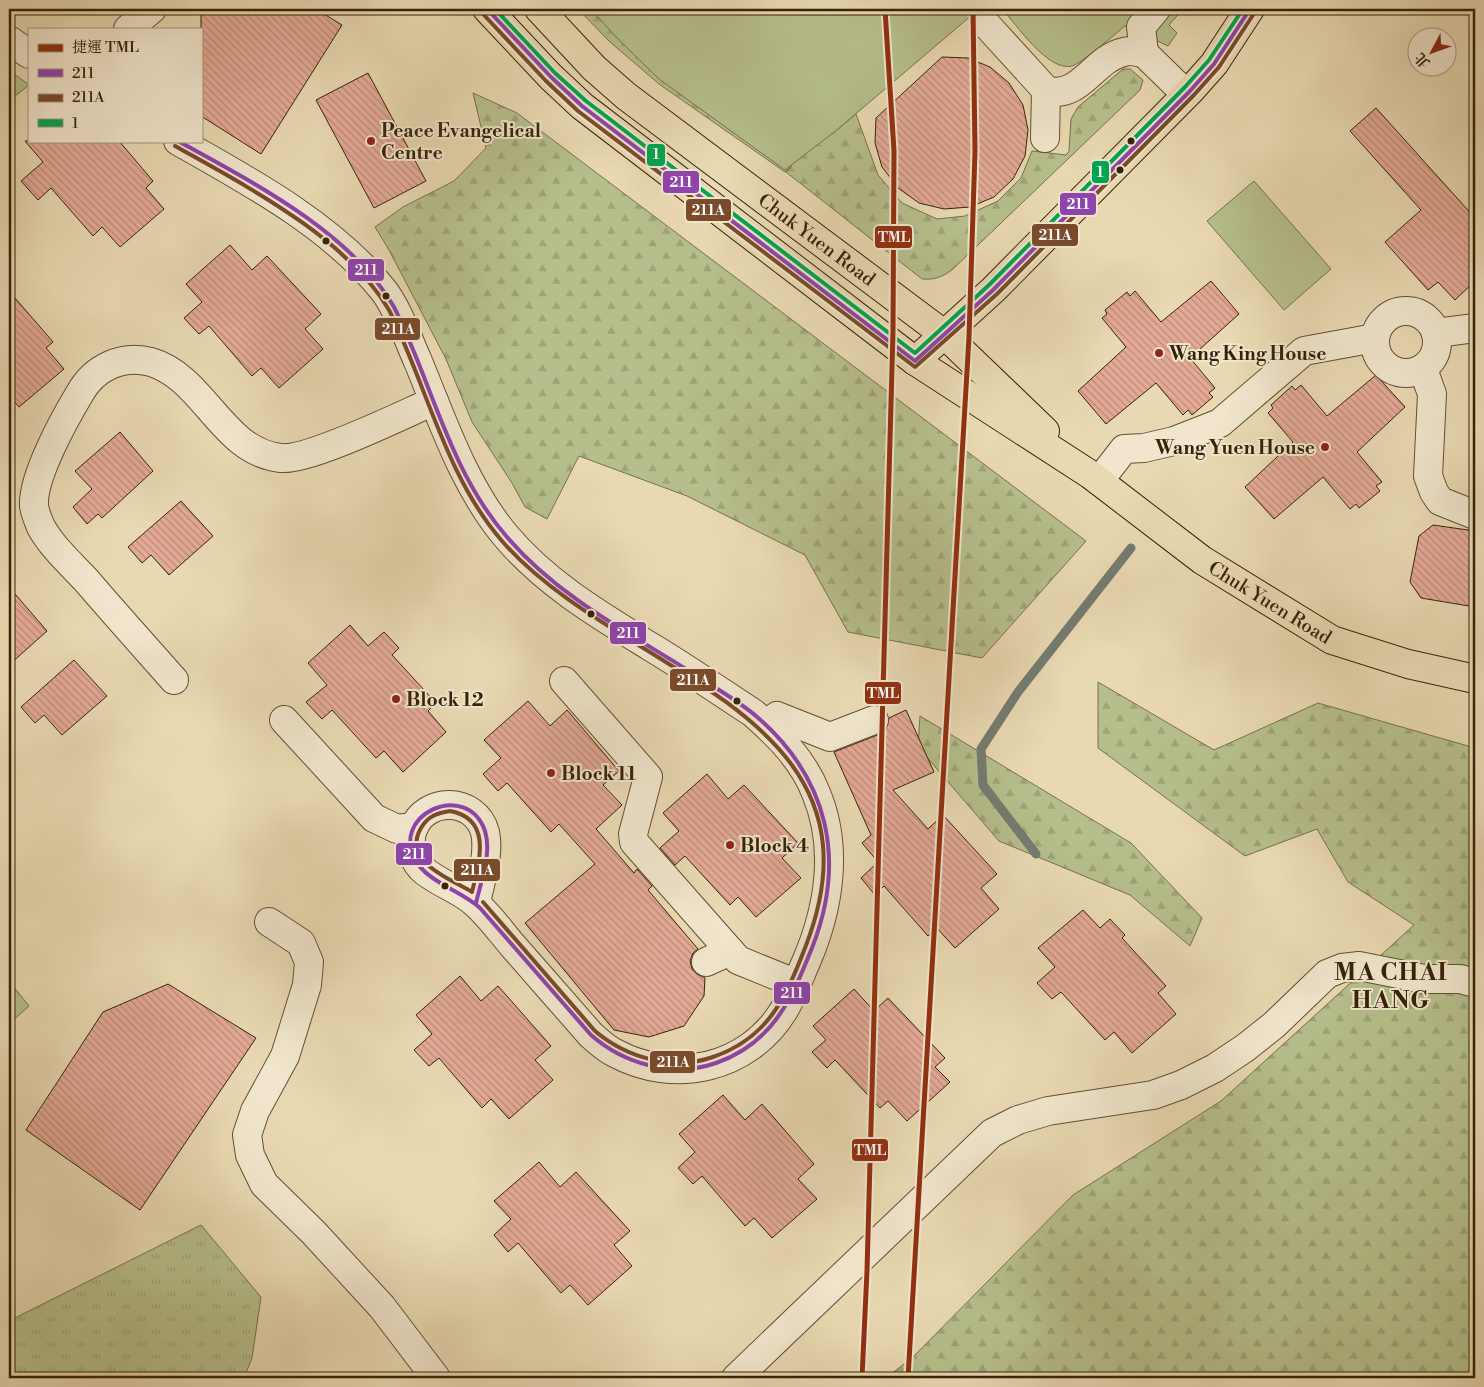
<svg xmlns="http://www.w3.org/2000/svg" width="1484" height="1387" font-family="'Libre Bodoni','Noto Serif TC',serif">
  <defs>
    <pattern id="grass-tufts" width="24" height="20" patternUnits="userSpaceOnUse" patternTransform="scale(1.25)"><rect width="24" height="20" fill="#b6bf8c"/><path d="M3 7l-1-3M5 7V3M7 7l1-3M15 17l-1-3M17 17v-4M19 17l1-3" fill="none" stroke="#9da477"/></pattern>
    <pattern id="forest-firs" width="22" height="20" patternUnits="userSpaceOnUse" patternTransform="scale(1.25)"><rect width="22" height="20" fill="#b6bf8c"/><path d="M5 1l3.5 6h-7zM16 11l3.5 6h-7z" fill="#9da477"/></pattern>
    <pattern id="building-back-hatch" width="6" height="6" patternUnits="userSpaceOnUse" patternTransform="scale(1.25)"><rect width="6" height="6" fill="#e4aa97"/><path d="M-1 5l2 2M0 0l6 6M5-1l2 2" fill="none" stroke="#ba8a79"/></pattern>
  </defs>
  <rect width="100%" height="100%" fill="#e9d9b2"/>
  <filter id="stains"><feTurbulence type="fractalNoise" baseFrequency=".004" numOctaves="4"/><feColorMatrix values="0 0 0 0 .2 0 0 0 0 .09 0 0 0 0 .02 0 0 0 .5 -.17"/></filter>
  <radialGradient id="worn" r=".72"><stop offset=".6" stop-color="#630" stop-opacity="0"/><stop offset="1" stop-color="#630" stop-opacity=".3"/></radialGradient>
  <g fill="url(#grass-tufts)" stroke="#76714a">
    <path d="M9 70 29 85 9 101Z"/>
    <path d="M9 981 29 1006 9 1024Z"/>
    <path d="M201 1225 261 1297 252 1358 244 1378H9V1321Z"/>
  </g>
  <g fill="url(#forest-firs)" stroke="#76714a">
    <path d="M578 9H693L838 129 856 114 878 175 902 203 937 219 965 216 998 201 1021 178 1032 151 1066 155 1069 151 1071 119 1078 107 1123 69H1130L1143 80 1140 90 953 269C943 277 935 280 922 279L786 172 792 166 785 172 659 84 610 42Z"/>
    <path d="M473 93 517 113 1086 541 982 658 848 632 805 555 687 496 579 456 547 519 525 507 512 483 472 422 446 359 389 250 375 227 403 207 454 181 486 148Z"/>
    <path d="M1098 682 1214 750 1318 703 1475 748V1378H886L913 1357 1073 1195 1221 1101 1414 925 1348 882 1317 829 1245 856 1098 748Z"/>
    <path d="M920 716 1131 843 1202 918 1190 946 1130 895 999 841 918 747Z"/>
  </g>
  <g fill="#b6bf8c" stroke="#76714a">
    <path d="M591 9H979L838 129 785 170 659 79 615 36Z"/>
    <path d="M1002 9H1183L1169 25 1177 33 1168 46 1125 26C1115 34 1082 63 1072 66 1048 72 1017 25 1002 9Z"/>
    <path d="M1254 181 1331 269 1284 310 1207 221Z"/>
  </g>
  <g fill="none" stroke-linecap="round" stroke-linejoin="round">
    <path stroke="#737c72" stroke-width="9" d="M1036 854 983 785 981 749 1018 692 1131 548"/>
  </g>
  <g fill="url(#building-back-hatch)" stroke="#352308">
    <path d="M201 9H316L342 25 261 154 201 116Z"/>
    <path d="M942 57 968 58 990 67 1009 83 1023 105 1028 130 1025 156 1013 179 994 197 970 207 944 209 919 203 898 188 882 167 875 143 876 118Z"/>
    <path d="M368 73 426 181 374 208 316 100Z"/>
    <path d="M1376 108 1475 218V281L1455 300 1438 282 1428 290 1385 242 1421 210 1350 131Z"/>
    <path d="M25 141H119L153 181 146 188 164 209 120 247 102 227 93 236 51 188 38 200 21 181 43 162Z"/>
    <path d="M230 245 252 270 267 256 321 314 305 329 323 349 279 388 261 368 252 376 209 326 199 334 184 318 202 302 186 284Z"/>
    <path d="M1211 281 1239 314 1190 358 1215 388 1209 393 1213 397 1192 415 1188 410 1183 415 1156 383 1106 424 1078 391 1126 347 1102 318 1107 314 1105 310 1127 292 1130 296 1135 291 1161 322Z"/>
    <path d="M9 291 53 342 46 348 64 369 19 407 9 395Z"/>
    <path d="M1376 375 1405 407 1357 452 1382 482 1376 486 1380 491 1359 508 1356 504 1350 509 1323 477 1274 519 1245 487 1293 442 1268 413 1273 408 1271 405 1292 386 1295 390 1301 385 1327 416Z"/>
    <path d="M120 432 153 471 102 518 98 514 87 524 73 507 92 489 75 471Z"/>
    <path d="M181 501 213 536 169 575 151 555 142 563 128 547Z"/>
    <path d="M1433 525 1475 531V607L1421 598 1410 582 1419 536Z"/>
    <path d="M9 587 47 631 9 665Z"/>
    <path d="M350 625 368 646 384 632 399 648 392 655 436 703 428 711 446 732 403 772 384 751 376 758 332 710 322 719 306 702 327 685 308 663Z"/>
    <path d="M74 660 107 696 62 735 44 715 35 723 21 707Z"/>
    <path d="M528 701 550 726 567 710 619 771 603 785 622 805 596 829 634 873 637 869 652 886 648 890 698 949 693 953 690 961 692 969 697 974 705 978 704 996 684 1026 649 1037 614 1030 525 923 595 864 559 824 551 832 507 783 498 791 483 774 501 758 484 740Z"/>
    <path d="M906 710 934 772 893 790 928 829 943 815 997 874 981 888 999 909 955 948 937 928 928 936 884 886 875 895 861 878 878 862 862 843 871 835 834 752 880 734 886 729 889 718Z"/>
    <path d="M707 774 728 799 744 785 798 843 782 858 801 878 756 917 738 897 730 905 685 856 675 865 660 848 679 831 663 813Z"/>
    <path d="M1083 910 1100 928 1110 919 1125 935 1122 938 1166 986 1158 993 1176 1014 1132 1053 1114 1032 1105 1040 1061 992 1052 999 1037 983 1055 967 1038 948Z"/>
    <path d="M460 976 481 1001 498 986 551 1046 535 1060 553 1080 509 1119 491 1099 482 1108 439 1058 429 1066 414 1050 432 1034 416 1015Z"/>
    <path d="M168 984 256 1038 140 1210 26 1130 103 1012Z"/>
    <path d="M854 989 874 1011 888 998 945 1058 935 1067 950 1082 907 1121 888 1101 880 1108 835 1060 827 1068 812 1052 826 1040 813 1026Z"/>
    <path d="M723 1095 745 1120 762 1104 814 1164 798 1179 817 1199 772 1238 754 1218 745 1226 702 1176 693 1184 678 1168 695 1152 679 1134Z"/>
    <path d="M539 1162 560 1187 576 1172 630 1231 614 1245 632 1266 588 1305 570 1285 561 1293 518 1243 508 1252 494 1235 511 1219 494 1201Z"/>
  </g>
  <g fill="none" stroke-linecap="round" stroke-linejoin="round">
    <g stroke="#625032" stroke-width="30">
      <g id="minor">
        <path d="M984 22 1046 90C1079 101 1094 58 1124 52 1130 50 1138 52 1144 53L1186 94"/>
        <path d="M128 29 152 9"/>
        <path d="M9 40 29 54"/>
        <path d="M1144 53 1141 27 1156 9"/>
        <path d="M1045 138 1046 90"/>
        <path d="M178 141C249 181 334 227 384 291 399 311 407 337 417 359 442 419 463 484 505 535 545 583 599 615 651 647 686 668 719 691 753 713 779 736 803 760 816 793 839 848 829 909 806 962 799 978 793 995 784 1010 748 1069 674 1085 615 1053 606 1049 598 1041 591 1035 565 1005 539 976 513 946 501 932 489 915 475 903 460 889 435 882 421 868 412 858 408 842 413 829 426 796 475 797 485 832 490 854 480 882 476 903"/>
        <circle cx="1406" cy="342" r="31"/>
        <path d="M1436 333 1475 328"/>
        <path d="M1423 369 1432 394 1428 476 1434 492 1440 501 1475 515"/>
        <path d="M1099 481 1124 449 1144 448 1174 441 1220 423 1304 351 1375 338"/>
        <path d="M174 680C145 647 115 614 86 580 71 564 52 547 41 527 38 520 35 513 34 506 32 477 65 418 80 393 94 368 122 354 151 362 205 378 222 452 281 458 309 461 404 414 434 401"/>
        <path d="M564 681 648 777 633 834 634 842 738 960 797 984"/>
        <path d="M284 720 374 818 397 829 414 827"/>
        <path d="M767 724 777 716 830 737 874 720"/>
        <path d="M269 922 301 943 309 962 307 985 285 1056 255 1111 247 1135 250 1155 264 1184 314 1233 382 1307 436 1378"/>
        <path d="M706 962 730 951"/>
        <path d="M736 1378 992 1133 1018 1120 1048 1111 1153 1095 1181 1085 1215 1068 1245 1048 1274 1025 1327 974 1342 968 1359 966 1424 979H1460L1475 983"/>
      </g>
    </g>
    <g stroke="#352308" stroke-width="30">
      <g id="major">
        <path id="s1" d="M487 9 551 77 582 106 915 361 1091 475 1202 560 1332 640 1408 664 1475 679"/>
        <path id="s2" d="M539 9 594 68 626 96 945 335 1045 431"/>
        <path d="M915 361 993 290 1190 91 1214 64 1250 9"/>
      </g>
    </g>
    <use href="#minor" stroke="#f1e6cd" stroke-width="28"/>
    <use href="#major" stroke="#e9d9b2" stroke-width="28"/>
    <g stroke="#f1e6cd" stroke-width="8">
      <g id="bus-1">
        <path d="M487 9 551 77 582 106 915 361 993 290 1190 91 1214 64 1250 9"/>
        <path d="M178 141C252 182 351 232 394 307 432 383 450 472 507 537 561 600 637 637 705 681 722 692 741 703 756 716 828 778 847 859 812 948 791 1000 773 1043 716 1063 673 1078 624 1064 591 1035L480 908C463 892 431 883 418 864 385 816 467 778 485 831 492 853 481 881 476 903"/>
      </g>
    </g>
    <g stroke="#f1e6cd" stroke-width="8">
      <g id="bus-2">
        <path d="M482 13 546 81 578 111 915 367 997 294 1194 95 1219 67 1255 12"/>
        <path d="M175 146C246 186 347 238 389 310 427 386 445 475 502 541 619 676 898 712 805 948 785 999 768 1038 713 1057 673 1071 627 1058 595 1031L483 902"/>
        <path d="M450 811C493 819 479 862 472 892 451 879 401 862 421 828 428 816 437 813 450 811Z"/>
      </g>
    </g>
    <g stroke="#f1e6cd" stroke-width="8">
      <path id="bus-3" d="M495 9 555 73 586 101 915 353 989 285 1185 87 1209 60 1243 9"/>
    </g>
    <use href="#bus-1" stroke="#8e44ad" stroke-width="4"/>
    <use href="#bus-2" stroke="#7a4b2a" stroke-width="4"/>
    <use href="#bus-3" stroke="#00a651" stroke-width="4"/>
    <g stroke="#f1e6cd" stroke-width="9">
      <g id="metro-1">
        <path d="M862 1378 867 1271 893 331 894 151 885 9"/>
        <path d="M908 1378 969 337 975 151 973 9"/>
      </g>
    </g>
    <use href="#metro-1" stroke="#923011" stroke-width="5"/>
  </g>
  <g fill="#8f2418" stroke="#f1e6cd" stroke-width="2">
    <circle cx="371" cy="141" r="5"/>
    <circle cx="1159" cy="353" r="5"/>
    <circle cx="1325" cy="447" r="5"/>
    <circle cx="396" cy="699" r="5"/>
    <circle cx="551" cy="773" r="5"/>
    <circle cx="730" cy="845" r="5"/>
  </g>
  <g fill="#352308" stroke="#f1e6cd" stroke-width="2">
    <circle cx="1131" cy="141" r="4.5"/>
    <circle cx="1120" cy="170" r="4.5"/>
    <circle cx="326" cy="241" r="4.5"/>
    <circle cx="386" cy="296" r="4.5"/>
    <circle cx="591" cy="614" r="4.5"/>
    <circle cx="737" cy="701" r="4.5"/>
    <circle cx="445" cy="886" r="4.5"/>
  </g>
  <g text-anchor="middle" stroke-width="4" stroke-linejoin="round" paint-order="stroke">
    <g font-size="19" font-weight="bold" fill="#352308" stroke="#f1e6cd" text-anchor="start">
      <text x="381" y="137">Peace Evangelical<tspan x="381" dy="22">Centre</tspan></text>
      <text x="1169" y="360">Wang King House</text>
      <text x="1315" y="454" text-anchor="end">Wang Yuen House</text>
      <text x="406" y="706">Block 12</text>
      <text x="561" y="780">Block 11</text>
      <text x="740" y="852">Block 4</text>
    </g>
    <g font-size="19" fill="#352308" stroke="#f1e6cd">
      <text dy="7" stroke="none"><textPath href="#s2" startOffset="362">Chuk Yuen Road</textPath></text>
      <text dy="7" stroke="none"><textPath href="#s1" startOffset="985">Chuk Yuen Road</textPath></text>
    </g>
    <g font-size="24" font-weight="bold" letter-spacing="1" fill="#352308" stroke="#f1e6cd">
      <text x="1391" y="980">MA CHAI<tspan x="1391" dy="28">HANG</tspan></text>
    </g>
  </g>
  <g stroke="#f1e6cd" stroke-width="2">
    <rect x="646" y="143" width="20" height="24" rx="5" fill="#00a651"/>
    <rect x="1091" y="160" width="19" height="24" rx="5" fill="#00a651"/>
    <rect x="662" y="170" width="38" height="24" rx="5" fill="#8e44ad"/>
    <rect x="1059" y="192" width="38" height="24" rx="5" fill="#8e44ad"/>
    <rect x="685" y="198" width="47" height="24" rx="5" fill="#7a4b2a"/>
    <rect x="1031" y="223" width="48" height="24" rx="5" fill="#7a4b2a"/>
    <rect x="874" y="225" width="39" height="24" rx="5" fill="#923011"/>
    <rect x="347" y="258" width="38" height="24" rx="5" fill="#8e44ad"/>
    <rect x="374" y="317" width="47" height="24" rx="5" fill="#7a4b2a"/>
    <rect x="609" y="621" width="38" height="24" rx="5" fill="#8e44ad"/>
    <rect x="669" y="668" width="48" height="24" rx="5" fill="#7a4b2a"/>
    <rect x="864" y="681" width="38" height="24" rx="5" fill="#923011"/>
    <rect x="395" y="842" width="38" height="24" rx="5" fill="#8e44ad"/>
    <rect x="453" y="858" width="48" height="24" rx="5" fill="#7a4b2a"/>
    <rect x="773" y="981" width="38" height="24" rx="5" fill="#8e44ad"/>
    <rect x="649" y="1050" width="47" height="24" rx="5" fill="#7a4b2a"/>
    <rect x="851" y="1138" width="38" height="24" rx="5" fill="#923011"/>
  </g>
  <g font-size="14" text-anchor="middle" font-weight="bold" fill="#fff">
    <text x="656" y="159">1</text>
    <text x="1100" y="177">1</text>
    <text x="681" y="187">211</text>
    <text x="1078" y="209">211</text>
    <text x="708" y="215">211A</text>
    <text x="1055" y="240">211A</text>
    <text x="894" y="242">TML</text>
    <text x="366" y="275">211</text>
    <text x="398" y="334">211A</text>
    <text x="628" y="638">211</text>
    <text x="693" y="685">211A</text>
    <text x="883" y="698">TML</text>
    <text x="414" y="859">211</text>
    <text x="477" y="875">211A</text>
    <text x="792" y="998">211</text>
    <text x="673" y="1067">211A</text>
    <text x="870" y="1155">TML</text>
  </g>
  <rect width="1484" height="1387" fill="none" stroke="#e9d9b2" stroke-width="30"/>
  <rect x="10" y="10" width="1464" height="1367" fill="none" stroke="#352308" stroke-width="2.5"/>
  <rect x="15" y="15" width="1454" height="1357" fill="none" stroke="#352308"/>
  <rect x="28" y="28" width="175" height="115" fill="#f1e6cd" stroke="#a6987e"/>
  <rect x="38" y="44" width="25" height="8" fill="#923011" stroke="#a6987e"/>
  <text x="72" y="52" font-size="15" fill="#352308">捷運 TML</text>
  <rect x="38" y="69" width="25" height="8" fill="#8e44ad" stroke="#a6987e"/>
  <text x="72" y="78" font-size="15" fill="#352308">211</text>
  <rect x="38" y="94" width="25" height="8" fill="#7a4b2a" stroke="#a6987e"/>
  <text x="72" y="102" font-size="15" fill="#352308">211A</text>
  <rect x="38" y="119" width="25" height="8" fill="#00a651" stroke="#a6987e"/>
  <text x="72" y="128" font-size="15" fill="#352308">1</text>
  <g transform="translate(1432 52) rotate(229)"><circle r="24" fill="#f1e6cd" stroke="#a6987e"/>
  <path d="M0-4L9 19L0 12L-9 19Z" fill="#8f2418"/>
  <text y="-8" font-size="14" font-weight="bold" text-anchor="middle" fill="#352308">北</text>
  </g>
  <rect width="100%" height="100%" filter="url(#stains)"/>
  <rect width="100%" height="100%" fill="url(#worn)"/>
</svg>
